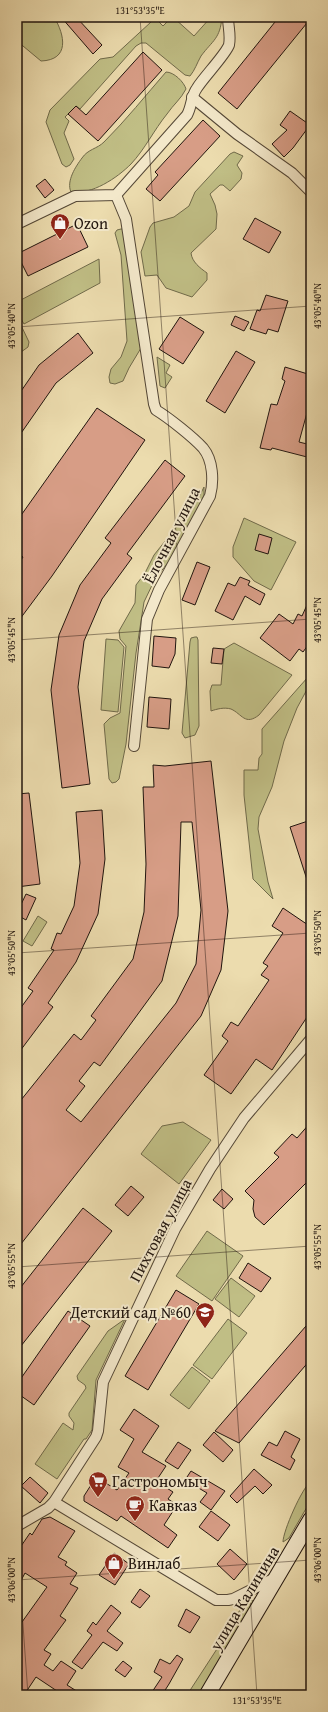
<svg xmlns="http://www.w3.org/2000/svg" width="328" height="1712" font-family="'Gentium Book Plus',serif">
  <rect width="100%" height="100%" fill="#ecdcae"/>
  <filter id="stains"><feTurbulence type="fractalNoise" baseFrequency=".005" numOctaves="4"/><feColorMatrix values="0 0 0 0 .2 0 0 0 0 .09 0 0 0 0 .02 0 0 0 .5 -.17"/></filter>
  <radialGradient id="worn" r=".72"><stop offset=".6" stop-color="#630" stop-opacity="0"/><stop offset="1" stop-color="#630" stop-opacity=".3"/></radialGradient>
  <g fill="#c0be85" stroke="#706a4a">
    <path d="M17 17H54C65 35 70 60 41 61L17 41Z"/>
    <path d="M146 17H159L157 20 163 26 167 22 162 17H175L174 18 194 36 211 17H222C220 39 213 40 201 56 197 63 195 70 190 76L185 75 146 43H141L136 46 80 109 76 106 65 117 69 121 64 133 74 159 70 165 66 167 62 164 46 122 50 110 100 59 113 57 151 22Z"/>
    <path d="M166 72C174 72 184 82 186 89 181 99 173 105 167 114 154 130 145 149 131 164 117 178 92 195 71 192 66 181 76 166 82 158 88 149 97 149 104 142 126 120 146 95 166 72Z"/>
    <path d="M234 152 243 156 237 165 242 173 241 179 230 191 223 185H220L210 194 215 205 217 214 216 229 191 253C192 262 200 268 207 273V280L192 297 166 288 157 275 145 276 141 252 150 227 153 223 174 217 189 206 195 192 230 154Z"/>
    <path d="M121 229H123L141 348 129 368 123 381 115 384 110 383 109 377 111 369 121 357 127 341 121 255 115 233 117 230Z"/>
    <path d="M99 259 100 283 24 324 17 312V302Z"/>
    <path d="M17 317 29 342 28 347 17 355Z"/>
    <path d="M157 357 170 365 166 373 172 377 165 388 160 386Z"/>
    <path d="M204 487V495L200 504 170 560 155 579 144 602 136 653 126 744 119 779 116 782 112 783 109 779 104 724 110 718 120 713 126 646 120 639 119 631 135 603 136 585 145 573 154 555 197 501Z"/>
    <path d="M244 518 296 542 271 590 254 581 233 557V547Z"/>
    <path d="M195 637H197L198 640 199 726 195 735 185 738 182 733 190 642 191 638Z"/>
    <path d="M106 639 118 640 124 647 118 712 101 710Z"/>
    <path d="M234 643 292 675 259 715C245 726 242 714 231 709 224 707 217 709 211 711L210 691 212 685H221L224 649Z"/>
    <path d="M311 676V682L297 708 284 741 272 787 259 817 258 829 268 882 273 899 253 879 244 795V770H258L259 758 262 754V729L308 677Z"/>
    <path d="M38 916 47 922 32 946 23 941Z"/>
    <path d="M183 1122 211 1140 179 1184 141 1154 162 1126Z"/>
    <path d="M207 1231 243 1256 212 1301 176 1276Z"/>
    <path d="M231 1278 255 1296 239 1317 215 1299Z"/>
    <path d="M125 1319 96 1380 92 1430 86 1439H84L57 1479 35 1464 63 1423 73 1430 74 1423 69 1416V1413L86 1388 85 1385 78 1380 77 1376 108 1331Z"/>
    <path d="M228 1319 247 1333 212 1379 193 1365Z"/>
    <path d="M192 1367 210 1381 189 1409 170 1395Z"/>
    <path d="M311 1481V1500L289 1538 283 1542C283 1531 302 1488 311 1481Z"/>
    <path d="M252 1600 253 1602 199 1695H187L228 1632 242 1606Z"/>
  </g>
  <g fill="#d79d86" stroke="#21150e" fill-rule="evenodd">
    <path d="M61 17H76L102 45 93 54Z"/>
    <path d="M279 17H311V18L237 109 218 93Z"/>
    <path d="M143 52 162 70 98 141 68 114 76 106 86 115Z"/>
    <path d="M290 111 310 125 293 148 284 157 272 144 287 130 280 125Z"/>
    <path d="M203 120 220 136 160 201 146 189 158 175 155 172Z"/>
    <path d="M45 179 54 190 45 198 36 186Z"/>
    <path d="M255 218 281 232 269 253 243 239Z"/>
    <path d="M77 224 88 247 28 276 17 254Z"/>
    <path d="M266 295 288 301 278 332 268 329 266 334 250 329 257 310 260 311Z"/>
    <path d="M235 316 249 322 244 331 231 325Z"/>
    <path d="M180 317 204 332 183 364 159 349Z"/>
    <path d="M78 333 93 353 56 383 17 439V397L39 365Z"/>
    <path d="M236 351 255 362 225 413 206 401Z"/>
    <path d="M285 367 311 375V398L299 442 311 445V458L272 448 271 450 260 448 271 404 277 405 285 381 282 379Z"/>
    <path d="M97 408 145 440 52 576 17 623V566L23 557 17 552V521Z"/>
    <path d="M165 460 185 476 127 554 132 558 102 599 84 641 78 687 90 784 62 788 51 690 59 635 80 585 111 543 105 538Z"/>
    <path d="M259 534 272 538 268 554 255 550Z"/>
    <path d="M197 562 210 567 195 605 182 600Z"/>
    <path d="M240 577 250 581 248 585 265 594 260 605 245 596 233 620 215 611 228 583 235 586Z"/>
    <path d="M311 596V641L303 652 299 649 290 661 260 638 279 614 293 624 298 614 302 616Z"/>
    <path d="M154 636 176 638 175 654 169 668 152 666Z"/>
    <path d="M213 648 224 649 222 664 211 663Z"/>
    <path d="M149 697 171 699 169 729 147 727Z"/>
    <path d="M211 761 228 911 221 970 201 1016 17 1249V1105L74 1034 81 1040 96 1020 91 1016 133 959 144 912 146 864 143 787H154L153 765 165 766ZM181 822H192L201 910 196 964 176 1003 81 1122 66 1110 85 1086 79 1081 94 1062 100 1066 162 981 178 916Z"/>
    <path d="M29 793 40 884 17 887V794Z"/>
    <path d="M102 810 105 859 98 914 76 962 48 1003 53 1007 17 1055V1013L33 991 28 988 54 950 51 949 57 933 61 934 74 906 80 863 76 812Z"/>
    <path d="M311 820V885L309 886 290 827Z"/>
    <path d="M26 894 36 898 26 920 17 915V913Z"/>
    <path d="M283 908 311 927V1011L272 1070 256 1059 231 1094 204 1075 228 1041 222 1036 231 1022 238 1026 269 980 261 975 268 966 263 963 283 933 272 926Z"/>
    <path d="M311 1122V1178L264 1225 255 1217 253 1209 254 1200 245 1191 279 1157 274 1153 292 1134 297 1138Z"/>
    <path d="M131 1186 144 1197 128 1216 115 1205Z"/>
    <path d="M222 1189 233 1199 224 1209 213 1200Z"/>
    <path d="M83 1208 112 1231 17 1351V1292Z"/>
    <path d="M248 1263 271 1278 261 1292 239 1278Z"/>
    <path d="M176 1290 199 1304 148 1390 125 1376Z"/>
    <path d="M68 1311 90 1326 34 1405 17 1393V1384Z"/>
    <path d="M306 1326 311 1332V1359L239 1443 215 1431Z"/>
    <path d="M134 1409 159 1426 142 1452 166 1466 156 1481 173 1492 168 1499 177 1505 164 1525 177 1535 168 1548 121 1516 117 1521 84 1501V1496L96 1477 117 1490 129 1473 118 1467 134 1439 120 1430Z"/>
    <path d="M285 1431 300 1439 291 1457 295 1460 290 1470 261 1455 269 1442 277 1446Z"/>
    <path d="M214 1432 233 1450 223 1462 203 1445Z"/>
    <path d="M178 1442 191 1450 178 1469 165 1461Z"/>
    <path d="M254 1469 272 1485 263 1494 255 1486 237 1503 230 1496Z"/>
    <path d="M191 1471 225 1491 211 1510 200 1502 207 1493 185 1480Z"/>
    <path d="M30 1477 48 1493 40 1503 21 1486Z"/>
    <path d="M211 1511 230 1525 218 1541 199 1527Z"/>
    <path d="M50 1517 75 1531 58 1557 67 1562 65 1565 77 1573 70 1584 78 1588 60 1616 66 1620 44 1650 51 1654 44 1665 53 1671 61 1661 76 1671 67 1685 83 1695H63L36 1677 24 1695H17V1629L47 1587 25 1573 17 1588V1552L30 1533 32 1535 42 1519Z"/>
    <path d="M230 1549 247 1564 234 1580 217 1564Z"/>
    <path d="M114 1553 129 1564 115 1585 99 1575Z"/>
    <path d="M140 1589 150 1596 140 1608 131 1602Z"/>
    <path d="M111 1605 121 1613 107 1631 123 1643 117 1651 103 1642 82 1669 72 1662 92 1635 87 1631 93 1622 96 1625Z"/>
    <path d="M186 1609 200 1617 190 1633 178 1626Z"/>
    <path d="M177 1655 183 1659 169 1684 162 1695H150L162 1677 154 1672 160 1659 170 1664Z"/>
    <path d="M123 1661 132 1668 125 1677 115 1670Z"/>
  </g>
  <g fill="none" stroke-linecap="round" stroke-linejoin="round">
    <g stroke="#544736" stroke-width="12">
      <g id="minor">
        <path d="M192 97 237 134 292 173 311 192"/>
        <path d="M116 195 126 219 154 404 156 410C169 418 193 437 203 448 213 460 214 481 210 496L159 590 147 619 134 746"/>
        <path d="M17 224 75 196 116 195 187 115C192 106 191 96 197 88 203 78 226 54 229 45 231 36 228 26 228 17"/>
        <path d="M54 1502 216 1600H228L233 1599 275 1578"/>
        <path d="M17 1526 48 1508 54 1502 96 1437 98 1431 103 1382 175 1229 210 1169 244 1118 311 1039"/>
      </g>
    </g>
    <g stroke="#21150e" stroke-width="17">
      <path id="secondary" d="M207 1695 311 1519"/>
    </g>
    <use href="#minor" stroke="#f3e8ca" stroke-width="10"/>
    <use href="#secondary" stroke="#f3e8ca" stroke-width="15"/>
  </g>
  <path fill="none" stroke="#21150e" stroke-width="1" stroke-opacity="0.45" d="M140 17 257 1695M17 327 311 306M17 640 311 619M17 953 311 933M17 1267 311 1246M17 1541 28 1695M17 1580 311 1560"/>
  <defs>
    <g id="shop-pin" transform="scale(1)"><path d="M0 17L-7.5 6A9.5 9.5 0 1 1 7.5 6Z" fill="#8f2418" stroke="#f3e8ca"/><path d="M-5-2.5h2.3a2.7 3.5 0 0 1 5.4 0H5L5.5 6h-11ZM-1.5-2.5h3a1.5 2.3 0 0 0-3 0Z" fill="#fff"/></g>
    <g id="school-pin" transform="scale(1)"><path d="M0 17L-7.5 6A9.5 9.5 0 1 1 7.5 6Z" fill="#8f2418" stroke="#f3e8ca"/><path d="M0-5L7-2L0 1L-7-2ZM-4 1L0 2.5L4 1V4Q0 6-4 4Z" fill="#fff"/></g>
    <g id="supermarket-pin" transform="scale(1)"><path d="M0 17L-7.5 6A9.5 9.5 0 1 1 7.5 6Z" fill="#8f2418" stroke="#f3e8ca"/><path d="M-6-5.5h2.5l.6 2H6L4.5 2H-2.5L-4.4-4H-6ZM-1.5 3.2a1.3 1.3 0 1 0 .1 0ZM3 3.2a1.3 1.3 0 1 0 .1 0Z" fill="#fff"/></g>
    <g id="cafe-pin" transform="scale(1)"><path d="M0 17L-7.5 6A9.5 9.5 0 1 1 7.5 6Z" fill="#8f2418" stroke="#f3e8ca"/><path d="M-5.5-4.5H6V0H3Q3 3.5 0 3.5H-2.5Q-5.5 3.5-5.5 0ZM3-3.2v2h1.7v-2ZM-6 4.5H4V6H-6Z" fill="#fff"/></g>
  </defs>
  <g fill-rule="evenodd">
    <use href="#shop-pin" x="60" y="223"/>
    <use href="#school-pin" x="205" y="1312"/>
    <use href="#supermarket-pin" x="98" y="1481"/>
    <use href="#cafe-pin" x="135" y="1505"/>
    <use href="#shop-pin" x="114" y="1563"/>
  </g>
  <g text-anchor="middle" stroke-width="4" stroke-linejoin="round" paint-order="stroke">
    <g font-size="16" fill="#21150e" stroke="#f3e8ca" text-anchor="start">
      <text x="74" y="229">Ozon</text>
      <text x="191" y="1318" text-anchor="end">Детский сад №60</text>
      <text x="112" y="1487">Гастрономыч</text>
      <text x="149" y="1511">Кавказ</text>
      <text x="128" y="1569">Винлаб</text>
    </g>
    <g font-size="16" fill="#21150e" stroke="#f3e8ca">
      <text transform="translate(171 535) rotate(-63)" y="6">Ёлочная улица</text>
      <text transform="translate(160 1230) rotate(-62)" y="6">Пихтовая улица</text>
      <text transform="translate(244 1598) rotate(-59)" y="6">улица Калинина</text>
    </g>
  </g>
  <rect width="328" height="1712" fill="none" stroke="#ecdcae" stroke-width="44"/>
  <rect x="22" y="22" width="284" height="1668" fill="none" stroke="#21150e" stroke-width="1.5"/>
  <g font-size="10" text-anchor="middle" fill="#21150e">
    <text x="140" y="14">131°53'35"E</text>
    <text transform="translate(317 306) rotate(-90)" y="4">43°05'40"N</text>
    <text transform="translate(11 326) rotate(-90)" y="4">43°05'40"N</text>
    <text transform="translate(317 620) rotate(-90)" y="4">43°05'45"N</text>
    <text transform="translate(11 640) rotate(-90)" y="4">43°05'45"N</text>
    <text transform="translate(317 933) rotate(-90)" y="4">43°05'50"N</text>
    <text transform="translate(11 953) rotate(-90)" y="4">43°05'50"N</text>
    <text transform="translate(317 1247) rotate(-90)" y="4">43°05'55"N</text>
    <text transform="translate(11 1266) rotate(-90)" y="4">43°05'55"N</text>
    <text transform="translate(317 1560) rotate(-90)" y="4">43°06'00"N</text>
    <text transform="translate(11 1580) rotate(-90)" y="4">43°06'00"N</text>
    <text x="257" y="1704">131°53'35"E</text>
  </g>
  <rect width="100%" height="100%" filter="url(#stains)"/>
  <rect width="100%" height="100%" fill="url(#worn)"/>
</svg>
